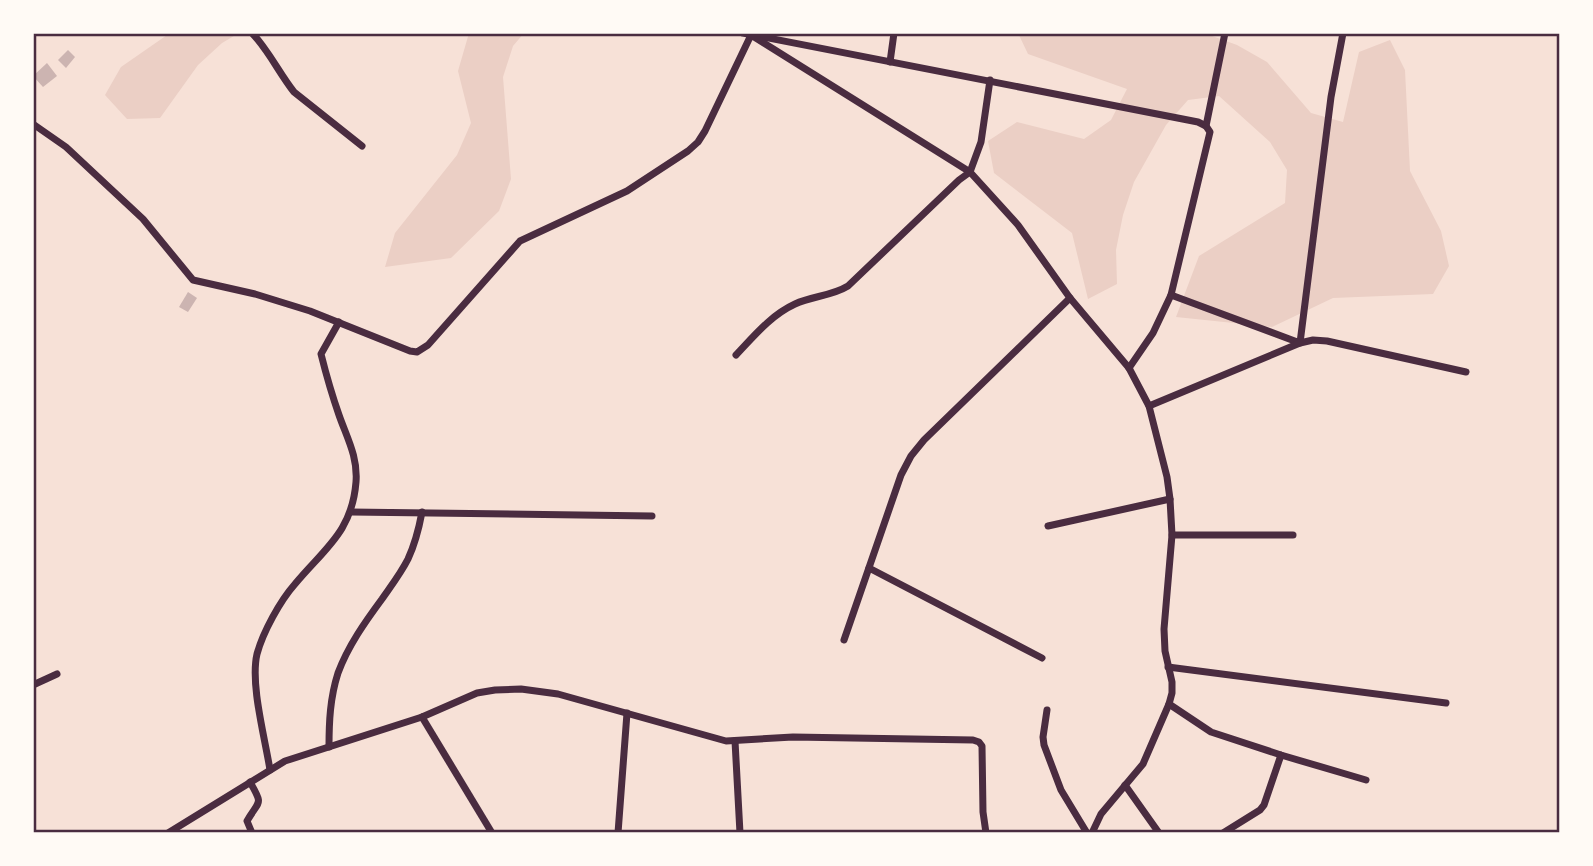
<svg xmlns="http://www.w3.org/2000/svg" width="1593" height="866" font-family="Overpass,sans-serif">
  <rect width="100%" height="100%" fill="#f7e1d7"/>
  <g fill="#ebcfc5">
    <path d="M170 33H239L222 43 198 65 160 118 127 119 105 95 121 67Z"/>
    <path d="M469 33H524L513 46 503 77 511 179 499 211 451 258 385 267 395 233 457 155 471 123 458 71Z"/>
    <path d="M1018 33H1204L1237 45 1267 62 1311 113 1343 122 1359 52 1390 40 1405 70 1410 171 1441 231 1449 266 1433 294 1333 298 1272 327 1176 317 1199 256 1285 203 1287 170 1270 142 1219 96 1188 100 1166 125 1134 182 1123 215 1116 250 1117 284 1088 299 1072 233 994 173 988 141 1017 122 1084 139 1111 120 1127 89 1028 54Z"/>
  </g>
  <g fill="#ccb4b1">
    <path d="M68 50 75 57 66 68 58 60Z"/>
    <path d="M47 63 57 76 43 87 33 76Z"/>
    <path d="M188 292 197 298 188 312 179 307Z"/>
  </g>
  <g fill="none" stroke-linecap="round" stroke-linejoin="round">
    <g stroke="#4a2c40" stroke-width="7">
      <path d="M252 33C269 51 279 73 294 92L362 146"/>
      <path d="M743 33 1198 122 1206 126 1210 132 1171 295 1153 333 1129 368"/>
      <path d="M890 62 894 33"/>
      <path d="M33 124 66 147 143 219 193 280 255 294 310 311 410 351 417 352 428 345 520 241 627 191 688 151 698 142 705 131 751 35 970 172 1018 225 1070 298 1129 368 1149 406 1167 477 1170 499 1172 535 1164 629 1165 651 1172 682V693L1169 704 1143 764 1101 814 1092 833"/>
      <path d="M1206 126 1225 33"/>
      <path d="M1171 295 1300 343 1331 97 1343 33"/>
      <path d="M736 355C754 336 771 315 795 304 812 296 832 296 848 286L959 180 970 172 981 142 990 80"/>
      <path d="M1149 406 1300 343 1313 340 1327 341 1466 372"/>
      <path d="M351 512 652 516"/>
      <path d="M1048 526 1170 499"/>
      <path d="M1172 535H1293"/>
      <path d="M869 568 1042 658"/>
      <path d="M844 640 901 475 911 456 924 440 1070 298"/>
      <path d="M1168 667 1446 703"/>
      <path d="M33 685 57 674"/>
      <path d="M1169 704 1211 732 1281 755 1366 780"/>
      <path d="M1047 710 1043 737 1044 745 1061 790 1087 833"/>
      <path d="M422 717 492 833"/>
      <path d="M735 741 740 833"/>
      <path d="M329 747C329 722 330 698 338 673 348 646 365 622 382 599 391 586 401 573 408 559 415 544 419 528 422 512"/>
      <path d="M270 770C265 738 250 684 257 654 263 632 280 601 295 584 325 548 352 532 356 482 358 457 347 438 339 415 332 395 326 374 321 354L339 322"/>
      <path d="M250 782C264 806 259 800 247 821L252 833"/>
      <path d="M1125 785 1159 833"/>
      <path d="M168 833 285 761 422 717 477 693 495 690 521 689 558 694 726 741 793 737 973 740 979 742 982 746 983 812 986 833"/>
      <path d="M618 833 627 713"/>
      <path d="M1223 833 1260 810 1264 805 1281 755"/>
    </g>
  </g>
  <rect width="1593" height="866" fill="none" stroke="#fffaf5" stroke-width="70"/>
  <rect x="35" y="35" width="1523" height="796" fill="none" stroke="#4a2c40" stroke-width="2.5"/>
</svg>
